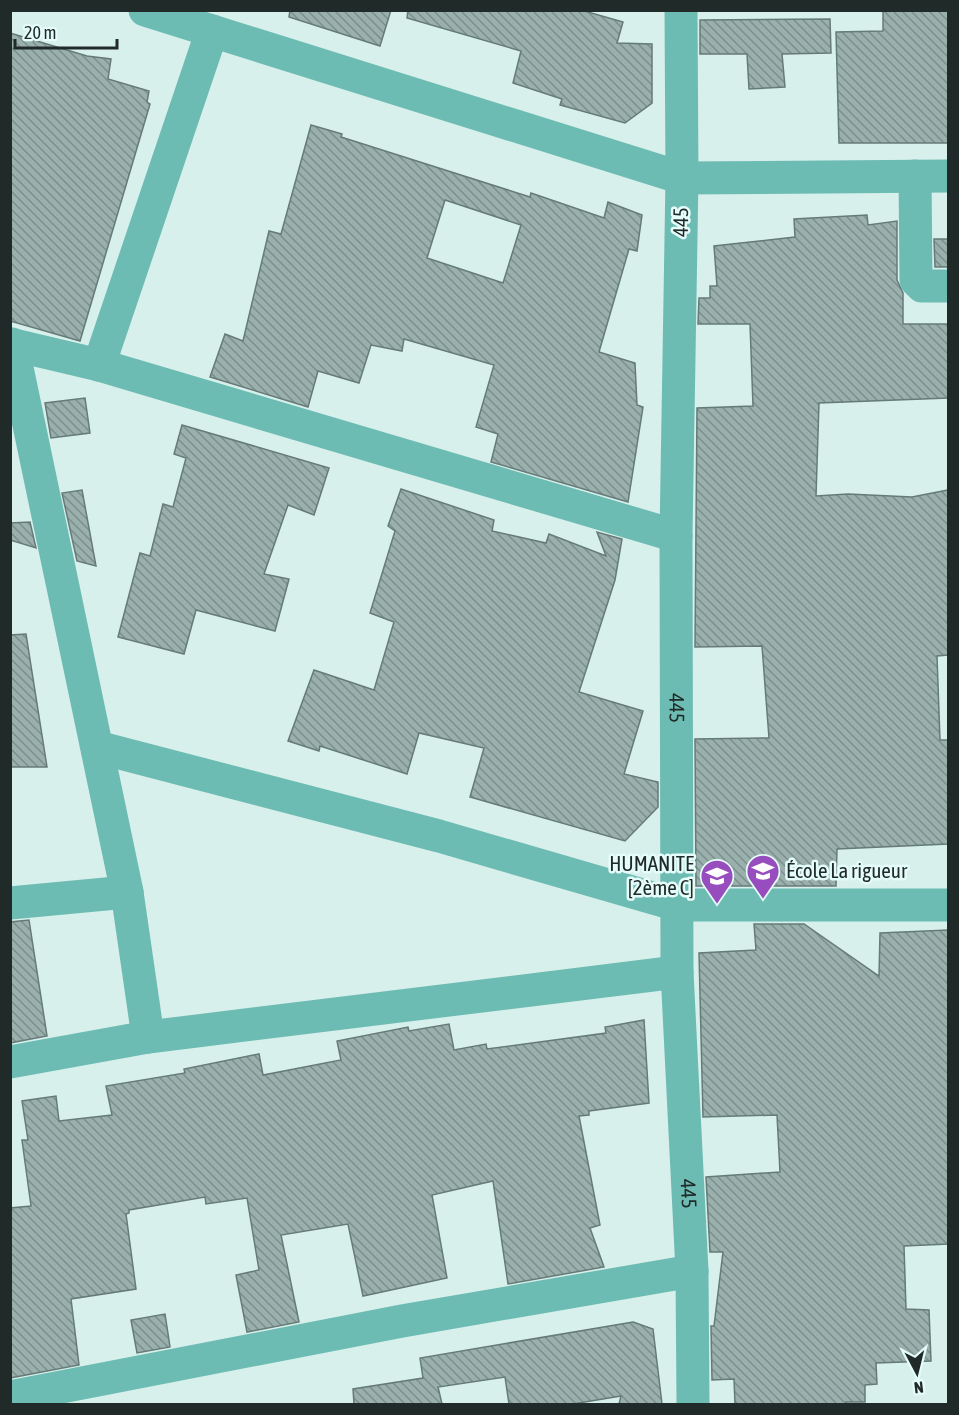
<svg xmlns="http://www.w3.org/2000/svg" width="959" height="1415" font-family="'Asap Condensed',sans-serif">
  <defs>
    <pattern id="building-back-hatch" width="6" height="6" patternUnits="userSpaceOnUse" patternTransform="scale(1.5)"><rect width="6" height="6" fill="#99b0ad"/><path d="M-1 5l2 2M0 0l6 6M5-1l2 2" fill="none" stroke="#7c8f8d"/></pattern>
  </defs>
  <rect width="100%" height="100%" fill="#d8f0ec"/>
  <g fill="url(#building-back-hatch)" stroke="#657b78" stroke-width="1.5" fill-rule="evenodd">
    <path d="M290 10H391L380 46 289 17Z"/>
    <path d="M408 10H581L623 22 617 43 652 44V103L625 123 560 105 562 99 513 83 521 51 407 18Z"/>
    <path d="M883 10H948V143H839L836 32 883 31Z"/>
    <path d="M830 19 831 53 782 54 785 87 749 89 747 54H700V20Z"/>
    <path d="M10 33 87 56 111 59 108 79 149 91 147 102 150 104 80 341 10 321Z"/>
    <path d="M311 125 342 134 341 137 530 197 531 193 604 218 608 202 642 215 637 251 629 249 599 352 635 363 637 405 643 407 628 502 491 462 498 434 476 427 494 365 404 339 402 351 371 345 359 383 318 371 308 407 210 377 225 334 243 341 269 231 281 234ZM445 200 521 225 503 283 427 258Z"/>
    <path d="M867 215 868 225 897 221V280L903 293V324H948V398L819 403 816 496 848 494 912 497 948 490V655L937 656 940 740H948V844L837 849 836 886H696L695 739 769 738 762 646 695 647 697 408 753 406 750 324H698L699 298H710V286H717L714 246 795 237 794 219Z"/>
    <path d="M934 239H948V267H935Z"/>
    <path d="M85 398 90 433 51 438 45 403Z"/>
    <path d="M182 425 329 468 314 515 288 505 264 574 289 579 275 631 196 610 184 654 118 637 140 553 150 556 163 504 173 507 186 458 174 454Z"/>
    <path d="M401 489 494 520 492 531 546 543 549 534 606 556 597 532 622 539 615 580 579 692 643 711 624 774 658 782V807L625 841 470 797 484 748 419 733 407 774 320 746 319 751 288 741 314 670 374 690 394 622 370 613 395 531 388 526Z"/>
    <path d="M82 490 96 566 77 561 62 493Z"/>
    <path d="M30 522 36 548 10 540V523Z"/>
    <path d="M26 634 47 767H10V635Z"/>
    <path d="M29 920 47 1036 10 1043V922Z"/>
    <path d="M754 924H804L879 976 880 933 948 930V1244L904 1246 906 1309 929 1310 931 1361 876 1363 877 1384 865 1385V1402H846V1404H735L734 1379 712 1380 711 1326H714L723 1252H710L706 1177 780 1172 777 1115 703 1117 699 953 756 950Z"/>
    <path d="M644 1020 649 1103 589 1111V1115L579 1116 600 1225 590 1228 604 1267 508 1284 493 1181 432 1195 447 1278 363 1296 348 1224 281 1235 299 1322 247 1332 236 1275 259 1270 247 1198 206 1204 205 1197 129 1210V1213L126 1214 136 1289 71 1299 79 1365 10 1378V1208L31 1206 22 1140H28L22 1101 56 1096 59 1121 112 1115 106 1086 185 1073 184 1069 259 1054 263 1075 341 1060 337 1041 408 1027 409 1031 449 1024 454 1050 486 1044 487 1049 606 1033 605 1027Z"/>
    <path d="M165 1314 170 1347 137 1353 131 1320Z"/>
    <path d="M633 1322 653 1329 662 1404H619L621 1396 573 1404H509L505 1377 438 1387 442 1404H354L353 1389 423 1378 420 1358Z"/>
  </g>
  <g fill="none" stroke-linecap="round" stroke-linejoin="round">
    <g stroke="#6dbcb3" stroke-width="33">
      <path d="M145 10 682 178 948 176"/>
      <path id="s1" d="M681 10 682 178 676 536 677 972 692 1271 693 1404"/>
      <path d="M915 176 916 280 922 286H948"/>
      <path d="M10 344 99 365 676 536"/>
      <path d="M12 344 127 892 148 1037"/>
      <path d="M99 365 212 31"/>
      <path d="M97 747 439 836 677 905H948"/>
      <path d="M10 903 127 892"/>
      <path d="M10 1062 148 1037 677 972"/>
      <path d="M10 1397 402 1321 692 1271"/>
    </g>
  </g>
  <defs>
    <g id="school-pin" transform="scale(1.725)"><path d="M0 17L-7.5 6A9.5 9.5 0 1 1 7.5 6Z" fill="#984dbe" stroke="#e5fdfa"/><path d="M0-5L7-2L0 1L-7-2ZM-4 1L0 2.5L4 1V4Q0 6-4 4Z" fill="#fff"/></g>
  </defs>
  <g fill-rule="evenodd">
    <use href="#school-pin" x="763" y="871"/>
    <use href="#school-pin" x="717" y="876"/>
  </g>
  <g text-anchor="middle" stroke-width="5" stroke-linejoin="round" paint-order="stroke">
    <g font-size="21" fill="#202a28" stroke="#e5fdfa">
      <text transform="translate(681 222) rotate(-89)" y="7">445</text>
      <text dy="7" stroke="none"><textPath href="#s1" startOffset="698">445</textPath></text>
      <text dy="7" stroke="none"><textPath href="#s1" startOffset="1184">445</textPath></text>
    </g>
    <g font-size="21" fill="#202a28" stroke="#e5fdfa" text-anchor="end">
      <text x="694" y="871">HUMANITE<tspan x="694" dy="24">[2ème C]</tspan></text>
      <text x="786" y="878" text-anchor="start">École La rigueur</text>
    </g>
  </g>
  <rect width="959" height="1415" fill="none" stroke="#202a28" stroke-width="24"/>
  <g transform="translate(917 1373) rotate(173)" stroke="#e5fdfa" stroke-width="4.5" paint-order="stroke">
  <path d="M0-4.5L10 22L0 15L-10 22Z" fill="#202a28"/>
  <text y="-9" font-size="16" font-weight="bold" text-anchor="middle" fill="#202a28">N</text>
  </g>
  <path d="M15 39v9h102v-9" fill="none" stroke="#202a28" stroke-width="3"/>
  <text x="24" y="39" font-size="18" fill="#202a28" stroke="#e5fdfa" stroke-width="4.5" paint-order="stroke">20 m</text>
</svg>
